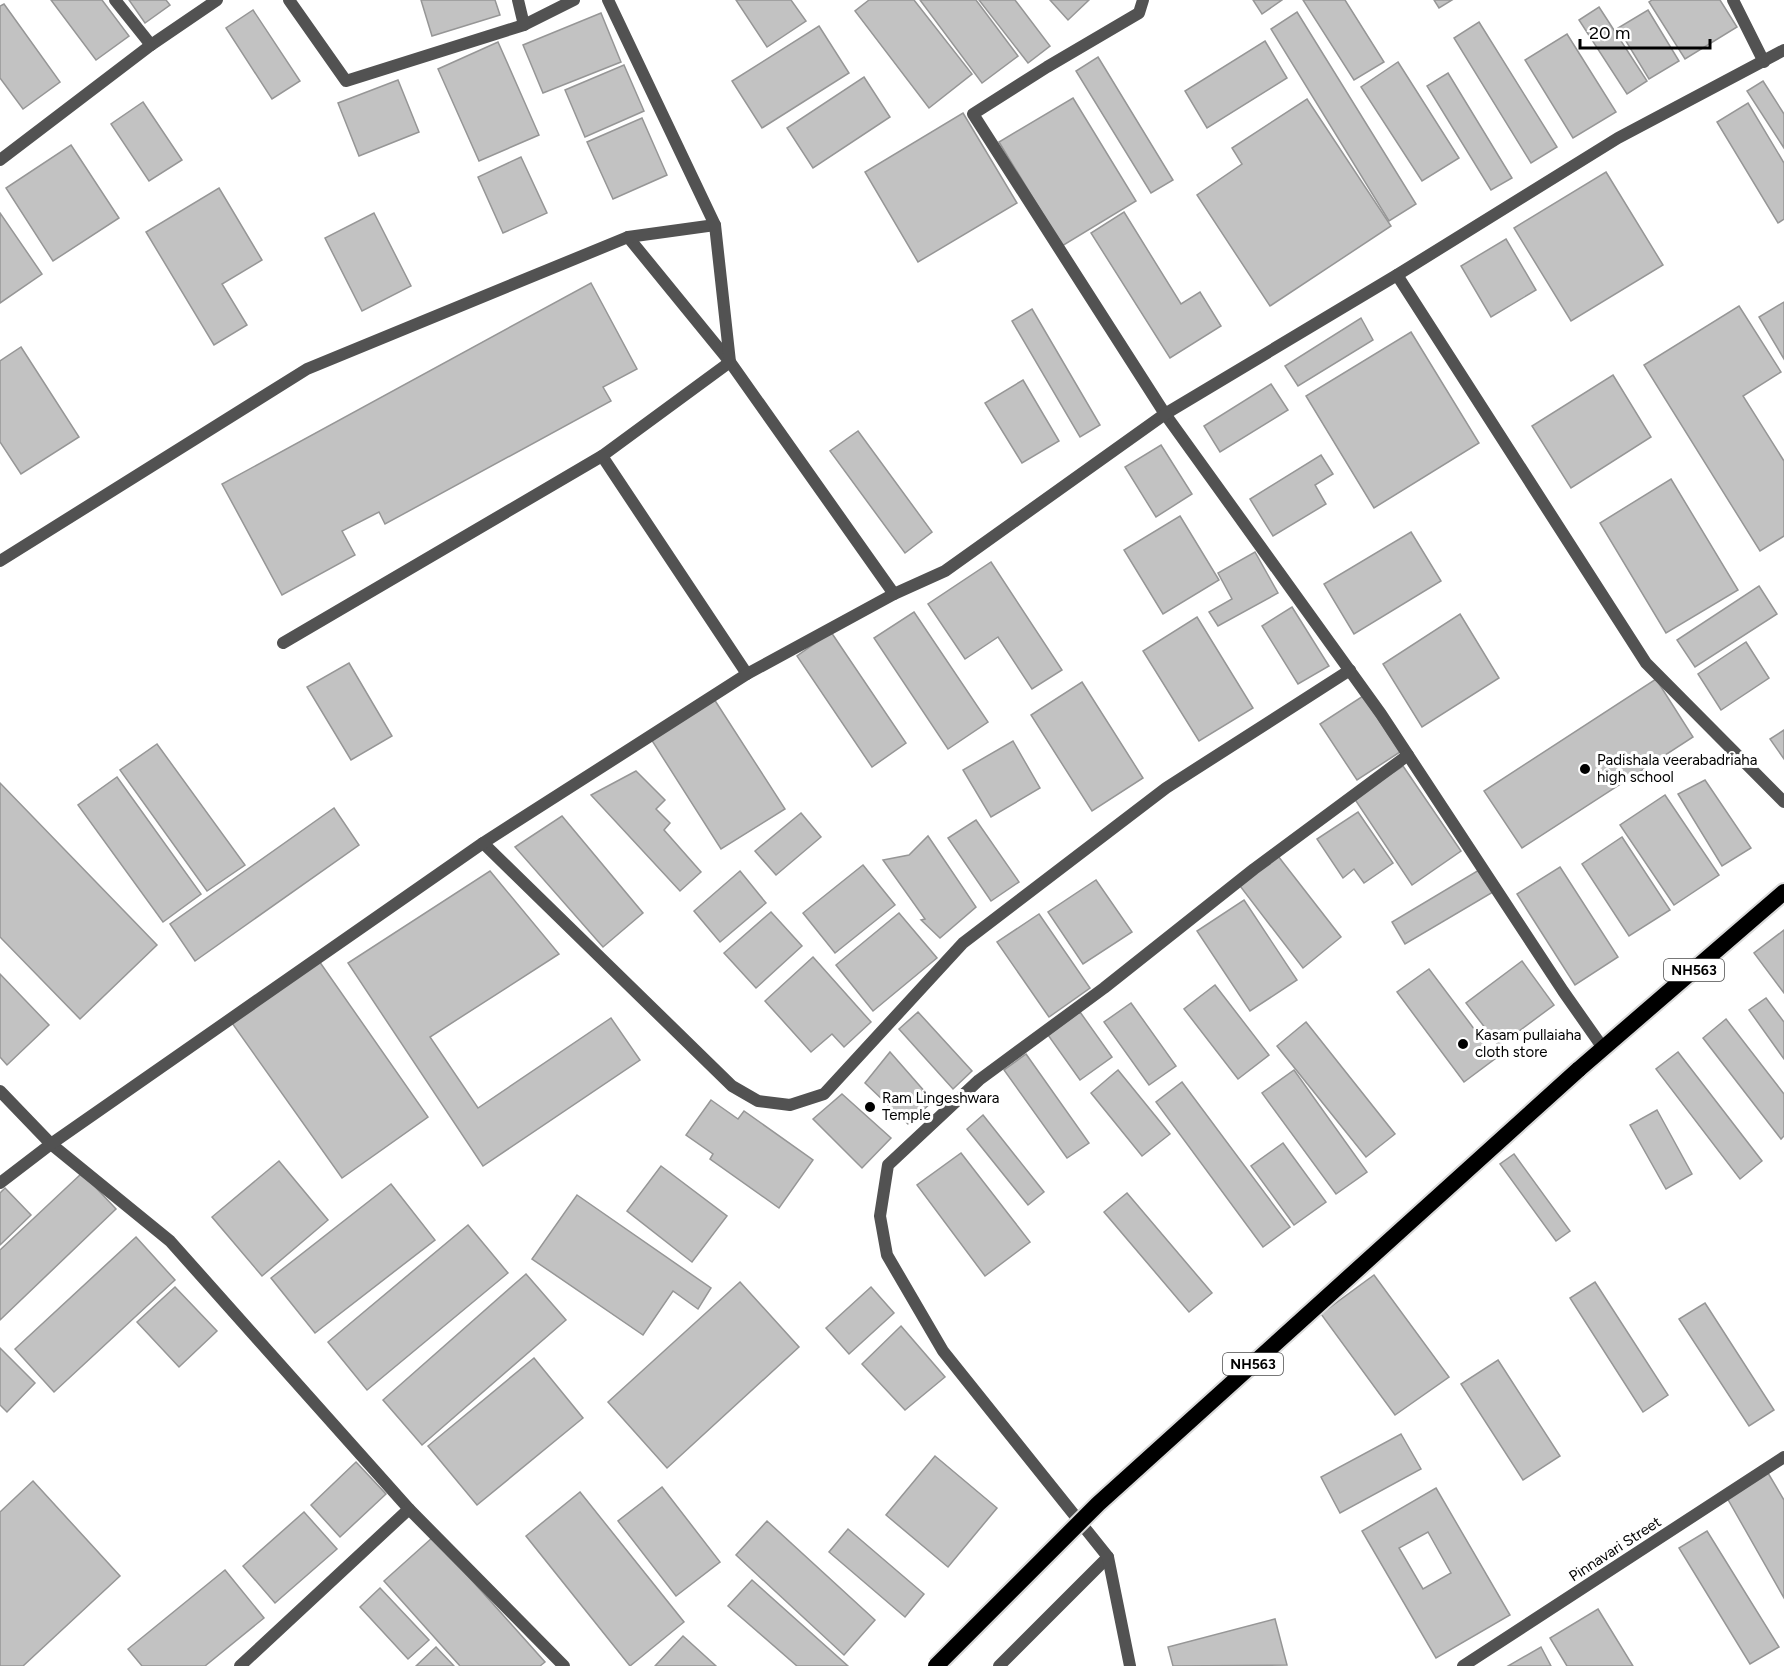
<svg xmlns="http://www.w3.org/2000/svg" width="1784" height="1666" font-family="Figtree,sans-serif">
  <rect width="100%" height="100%" fill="#fff"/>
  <g fill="#c2c2c2" stroke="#969696" stroke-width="1.5" fill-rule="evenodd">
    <path d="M51 0H102L129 36 96 60Z"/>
    <path d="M129 0H166L170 5 145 23Z"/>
    <path d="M421 0H495L500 15 432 36Z"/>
    <path d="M736 0H791L806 21 767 47Z"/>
    <path d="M869 0H914L972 74 929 108 855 11Z"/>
    <path d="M920 0H976L1018 56 982 83Z"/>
    <path d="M979 0H1015L1050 46 1028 63Z"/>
    <path d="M1050 0H1089L1068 20Z"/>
    <path d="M1253 0H1282L1262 14Z"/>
    <path d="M1303 0H1345L1384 62 1354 80Z"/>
    <path d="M1434 0H1452L1439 8Z"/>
    <path d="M1652 0H1720L1737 27 1685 59 1649 2Z"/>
    <path d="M4 4 60 82 23 109 0 78V6Z"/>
    <path d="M1599 7 1647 81 1627 94 1579 20Z"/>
    <path d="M253 10 300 81 272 99 226 28Z"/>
    <path d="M1648 10 1679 61 1649 79 1618 28Z"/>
    <path d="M1297 12 1416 204 1389 221 1271 29Z"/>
    <path d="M601 13 621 62 543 93 523 45Z"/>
    <path d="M1479 22 1557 147 1531 163 1454 38Z"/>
    <path d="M819 26 849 73 762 128 732 81Z"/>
    <path d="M1567 34 1616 112 1573 138 1525 60Z"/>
    <path d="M1265 41 1287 78 1207 128 1185 91Z"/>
    <path d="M498 42 539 135 479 161 438 69Z"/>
    <path d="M1098 57 1173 180 1151 193 1076 71Z"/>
    <path d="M1398 62 1459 158 1422 181 1361 87Z"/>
    <path d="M624 65 644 111 585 137 565 90Z"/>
    <path d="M1448 73 1512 178 1491 190 1427 86Z"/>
    <path d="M864 77 890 117 813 168 787 128Z"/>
    <path d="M398 80 419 132 359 156 338 103Z"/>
    <path d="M1763 81 1784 114V148L1747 91Z"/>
    <path d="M1073 98 1136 201 1062 246 999 142Z"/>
    <path d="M1307 99 1391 226 1270 306 1197 195 1242 164 1232 148Z"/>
    <path d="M143 102 182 160 149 181 111 124Z"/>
    <path d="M1748 103 1784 163V219L1778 223 1717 122Z"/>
    <path d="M963 113 1017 203 918 262 865 172Z"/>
    <path d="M642 118 667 175 613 199 587 142Z"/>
    <path d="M71 145 119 218 53 261 6 188Z"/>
    <path d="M521 157 547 213 503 233 478 177Z"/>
    <path d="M1606 172 1663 265 1571 321 1514 228Z"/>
    <path d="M219 188 262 260 222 284 247 325 214 345 146 232Z"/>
    <path d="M1124 212 1181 304 1200 292 1221 326 1170 358 1091 233Z"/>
    <path d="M0 213 42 274 0 303Z"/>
    <path d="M374 213 411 286 362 311 325 238Z"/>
    <path d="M1506 239 1536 290 1491 317 1461 266Z"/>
    <path d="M591 283 637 369 603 387 611 401 385 524 379 512 342 531 355 555 282 595 222 484Z"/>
    <path d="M1784 302V359L1759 317Z"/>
    <path d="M1739 306 1781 372 1743 396 1784 461V536L1760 551 1644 365Z"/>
    <path d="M1032 309 1100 425 1080 437 1012 321Z"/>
    <path d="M1361 318 1373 340 1298 386 1285 366Z"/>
    <path d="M1411 332 1479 443 1374 508 1306 396Z"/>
    <path d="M21 347 79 437 21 474 0 442V361Z"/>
    <path d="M1613 375 1651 437 1571 488 1532 426Z"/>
    <path d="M1023 380 1059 441 1022 463 985 403Z"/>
    <path d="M1271 384 1288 410 1220 452 1204 426Z"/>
    <path d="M858 431 932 532 905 553 830 451Z"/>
    <path d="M1161 445 1192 494 1156 517 1125 467Z"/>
    <path d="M1321 455 1333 474 1315 485 1326 504 1273 536 1250 499Z"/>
    <path d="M1671 479 1738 590 1666 633 1600 523Z"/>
    <path d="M1180 516 1219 580 1163 614 1124 550Z"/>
    <path d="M1411 532 1441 581 1354 634 1324 584Z"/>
    <path d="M1255 552 1278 593 1218 626 1209 612 1232 599 1218 573Z"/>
    <path d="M991 562 1062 670 1032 689 998 637 965 659 928 604Z"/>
    <path d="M1759 586 1777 614 1695 667 1677 640Z"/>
    <path d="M1292 607 1329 666 1298 684 1262 626Z"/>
    <path d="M914 612 988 722 948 749 874 638Z"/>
    <path d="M1460 614 1499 678 1422 727 1383 664Z"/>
    <path d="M1197 617 1253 708 1199 741 1143 651Z"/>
    <path d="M831 632 906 743 872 767 797 656Z"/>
    <path d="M1746 642 1769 678 1721 710 1698 674Z"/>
    <path d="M349 663 392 736 351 760 307 687Z"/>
    <path d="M1656 679 1693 737 1522 848 1484 791Z"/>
    <path d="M1082 682 1143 778 1092 811 1031 715Z"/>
    <path d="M1363 696 1400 752 1357 780 1320 724Z"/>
    <path d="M714 699 785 809 721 849 651 739Z"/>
    <path d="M1784 730V759L1770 739Z"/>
    <path d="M1013 741 1040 788 991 817 963 770Z"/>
    <path d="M157 744 245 865 207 891 120 770Z"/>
    <path d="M1403 766 1461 851 1412 885 1354 798Z"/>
    <path d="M636 771 665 800 656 809 670 823 664 830 701 872 680 891 591 795Z"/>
    <path d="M117 777 201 894 163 922 78 805Z"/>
    <path d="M1705 780 1751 848 1722 866 1678 794Z"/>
    <path d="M0 783 157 945 80 1019 0 937Z"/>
    <path d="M1665 795 1719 875 1674 905 1620 825Z"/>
    <path d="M334 808 359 845 195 961 170 924Z"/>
    <path d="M1358 812 1393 863 1364 883 1354 869 1343 878 1317 839Z"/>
    <path d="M801 813 821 837 776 875 755 851Z"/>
    <path d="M562 816 643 913 603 947 515 847Z"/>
    <path d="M976 820 1019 882 991 901 948 838Z"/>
    <path d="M928 836 976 907 940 938 921 920 925 919 883 860 909 855Z"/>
    <path d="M1622 837 1670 910 1629 936 1582 864Z"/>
    <path d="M1278 856 1341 937 1303 968 1240 886Z"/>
    <path d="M863 865 895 905 835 953 803 913Z"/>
    <path d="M1560 867 1618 957 1575 985 1517 894Z"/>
    <path d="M1479 870 1493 892 1405 944 1392 922Z"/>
    <path d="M490 871 559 954 430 1037 478 1108 611 1018 640 1060 483 1166 348 963Z"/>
    <path d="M740 871 766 903 720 942 694 911Z"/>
    <path d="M1096 880 1132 932 1083 964 1048 912Z"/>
    <path d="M1244 900 1297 980 1250 1011 1197 931Z"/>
    <path d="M771 912 802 946 756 988 724 953Z"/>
    <path d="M899 913 937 958 873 1011 836 965Z"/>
    <path d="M1039 914 1090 988 1049 1017 997 942Z"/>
    <path d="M1784 930V993L1754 953Z"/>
    <path d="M813 957 871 1022 844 1047 832 1034 811 1052 765 1001Z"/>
    <path d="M319 961 428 1117 342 1178 232 1023Z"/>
    <path d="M1522 961 1554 1005 1499 1046 1466 1003Z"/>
    <path d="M1429 969 1496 1058 1464 1082 1397 992Z"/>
    <path d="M0 974 49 1025 7 1065 0 1057Z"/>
    <path d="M1215 985 1269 1055 1238 1079 1184 1009Z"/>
    <path d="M1766 998 1784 1022V1059L1749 1010Z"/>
    <path d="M1131 1003 1176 1066 1149 1085 1104 1022Z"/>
    <path d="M918 1012 972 1071 953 1089 899 1029Z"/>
    <path d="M1080 1012 1112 1057 1080 1080 1048 1035Z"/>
    <path d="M1726 1019 1784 1094V1136L1781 1139 1703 1038Z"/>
    <path d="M1306 1022 1395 1134 1366 1157 1277 1046Z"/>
    <path d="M890 1052 933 1101 908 1124 865 1083Z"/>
    <path d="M1678 1052 1762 1161 1740 1179 1656 1069Z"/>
    <path d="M1026 1054 1089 1143 1067 1158 1004 1070Z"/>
    <path d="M1118 1070 1170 1134 1142 1156 1091 1093Z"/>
    <path d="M1294 1070 1367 1172 1336 1194 1262 1093Z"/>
    <path d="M1182 1082 1290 1227 1263 1247 1156 1102Z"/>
    <path d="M842 1094 891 1138 862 1168 813 1119Z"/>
    <path d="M711 1100 738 1119 744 1111 813 1160 779 1208 710 1159 713 1154 686 1135Z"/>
    <path d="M1657 1110 1692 1174 1666 1189 1630 1125Z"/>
    <path d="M983 1115 1044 1192 1028 1205 967 1129Z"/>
    <path d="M1283 1143 1326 1202 1294 1225 1251 1166Z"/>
    <path d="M961 1153 1030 1242 985 1276 917 1185Z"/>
    <path d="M1514 1154 1570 1231 1556 1241 1500 1164Z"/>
    <path d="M279 1161 328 1220 262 1276 212 1217Z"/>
    <path d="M661 1166 727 1216 692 1262 627 1211Z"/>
    <path d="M82 1173 116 1209 0 1320V1250Z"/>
    <path d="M391 1184 435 1240 315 1333 271 1278Z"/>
    <path d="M5 1188 31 1215 0 1245V1193Z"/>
    <path d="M1127 1193 1212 1293 1189 1312 1104 1212Z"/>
    <path d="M577 1195 711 1288 698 1309 673 1291 643 1335 532 1259Z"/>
    <path d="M468 1225 508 1273 367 1390 328 1342Z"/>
    <path d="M136 1237 175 1280 54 1392 15 1349Z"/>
    <path d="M526 1274 566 1320 422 1445 383 1400Z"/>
    <path d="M1374 1275 1449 1377 1395 1415 1321 1314Z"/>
    <path d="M740 1282 799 1347 667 1468 608 1402Z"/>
    <path d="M1595 1282 1668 1395 1643 1412 1570 1298Z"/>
    <path d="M175 1287 217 1331 179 1367 137 1322Z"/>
    <path d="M871 1287 894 1313 849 1354 826 1328Z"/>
    <path d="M1705 1303 1774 1410 1749 1426 1679 1319Z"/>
    <path d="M901 1326 945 1377 905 1410 862 1364Z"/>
    <path d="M0 1348 35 1383 7 1412 0 1405Z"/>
    <path d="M534 1358 583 1418 477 1505 428 1446Z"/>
    <path d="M1498 1360 1560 1456 1523 1480 1461 1384Z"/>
    <path d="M1401 1434 1421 1469 1340 1513 1321 1477Z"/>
    <path d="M935 1456 997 1508 948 1567 886 1515Z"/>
    <path d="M356 1462 386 1494 340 1537 311 1505Z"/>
    <path d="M1768 1473 1784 1500V1598L1726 1496Z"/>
    <path d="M33 1481 120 1576 23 1666H0V1512Z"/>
    <path d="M662 1487 720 1562 676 1596 618 1521Z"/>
    <path d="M1436 1488 1510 1615 1436 1658 1362 1531ZM1428 1532 1451 1573 1423 1589 1399 1548Z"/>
    <path d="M580 1492 684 1622 630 1666 526 1536Z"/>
    <path d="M304 1512 337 1549 275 1603 243 1566Z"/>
    <path d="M767 1521 875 1620 844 1655 736 1555Z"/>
    <path d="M848 1529 924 1594 905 1617 829 1552Z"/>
    <path d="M1707 1531 1779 1647 1750 1664 1679 1548Z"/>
    <path d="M433 1537 545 1662 540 1666H460L384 1581Z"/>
    <path d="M225 1570 264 1618 205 1666H142L128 1649Z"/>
    <path d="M752 1580 848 1666H797L728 1606Z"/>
    <path d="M380 1588 429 1640 408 1659 360 1607Z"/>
    <path d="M1598 1609 1633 1666H1567L1550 1638Z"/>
    <path d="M1275 1619 1287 1665 1173 1666 1168 1647Z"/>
    <path d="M683 1636 716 1666H655Z"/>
    <path d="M436 1647 454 1666H416Z"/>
    <path d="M1541 1647 1551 1666H1508Z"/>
  </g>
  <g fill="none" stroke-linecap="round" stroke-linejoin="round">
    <g stroke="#dbdbdb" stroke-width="20">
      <path id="trunk" d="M1578 1070 1784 892"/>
    </g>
    <g stroke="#525252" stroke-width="12">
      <path d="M115 0 151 45"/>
      <path d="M289 0 346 81 524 25 574 0"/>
      <path d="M518 0 524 25"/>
      <path d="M1143 0 1139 13 1047 67 973 114 1165 414 1381 714 1563 991 1603 1048"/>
      <path d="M1733 0 1764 62"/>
      <path d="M0 160 151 45 217 0"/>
      <path d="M628 237 730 362 894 594"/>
      <path d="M1397 275 1646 663 1784 802"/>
      <path d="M602 456 747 674"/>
      <path d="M0 561 307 369 628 237 715 225"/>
      <path d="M283 643 602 456 730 362 715 225 608 0"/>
      <path d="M483 843 732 1086 758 1101 790 1105 824 1094 963 943 1166 788 1350 670"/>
      <path d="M0 1091 51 1144 170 1241 409 1509 564 1666"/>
      <path d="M0 1183 51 1144 483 843 747 674 894 594 945 571 1165 414 1397 275 1618 138 1784 50"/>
      <path d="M240 1666 409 1509"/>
      <path d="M999 1666 1108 1557"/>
      <path d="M1130 1666 1108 1557 943 1351 887 1255 880 1216 888 1165 979 1080 1104 988 1254 869 1408 755"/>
      <path d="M1463 1666 1784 1457"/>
    </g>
    <use href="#trunk" stroke="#000" stroke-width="16"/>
    <g stroke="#dbdbdb" stroke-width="20" stroke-linecap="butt">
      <path id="trunk-bridge" d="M936 1666 1098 1504 1578 1070"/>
    </g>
    <use href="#trunk-bridge" stroke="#000" stroke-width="16"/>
  </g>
  <g fill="#000" stroke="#fff" stroke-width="2">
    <circle cx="1585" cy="769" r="6"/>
    <circle cx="1463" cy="1044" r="6"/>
    <circle cx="870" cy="1107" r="6"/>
  </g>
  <g text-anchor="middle" stroke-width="6" stroke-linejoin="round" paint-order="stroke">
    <g fill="#fff" stroke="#4c4c4c" stroke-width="1.5">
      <rect x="1664" y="959" width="60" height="22" rx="4.5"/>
      <rect x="1223" y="1353" width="60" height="22" rx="4.5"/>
    </g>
    <g font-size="14" font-weight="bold" fill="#000">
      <text x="1694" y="975">NH563</text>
      <text x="1253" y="1369">NH563</text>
    </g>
    <g font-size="15" fill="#000" stroke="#fff" text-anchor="start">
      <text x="1597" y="765">Padishala veerabadriaha<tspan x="1597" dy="17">high school</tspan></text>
      <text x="1475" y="1040">Kasam pullaiaha<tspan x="1475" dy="17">cloth store</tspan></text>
      <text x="882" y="1103">Ram Lingeshwara<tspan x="882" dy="17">Temple</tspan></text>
    </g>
    <g font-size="15" fill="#000" stroke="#fff">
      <text transform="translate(1615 1549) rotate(-33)" y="5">Pinnavari Street</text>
    </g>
  </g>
  <path d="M1580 39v9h130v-9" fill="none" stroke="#000000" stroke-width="3"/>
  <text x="1589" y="39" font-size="18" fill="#000000" stroke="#ffffff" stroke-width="4.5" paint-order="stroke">20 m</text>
</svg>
